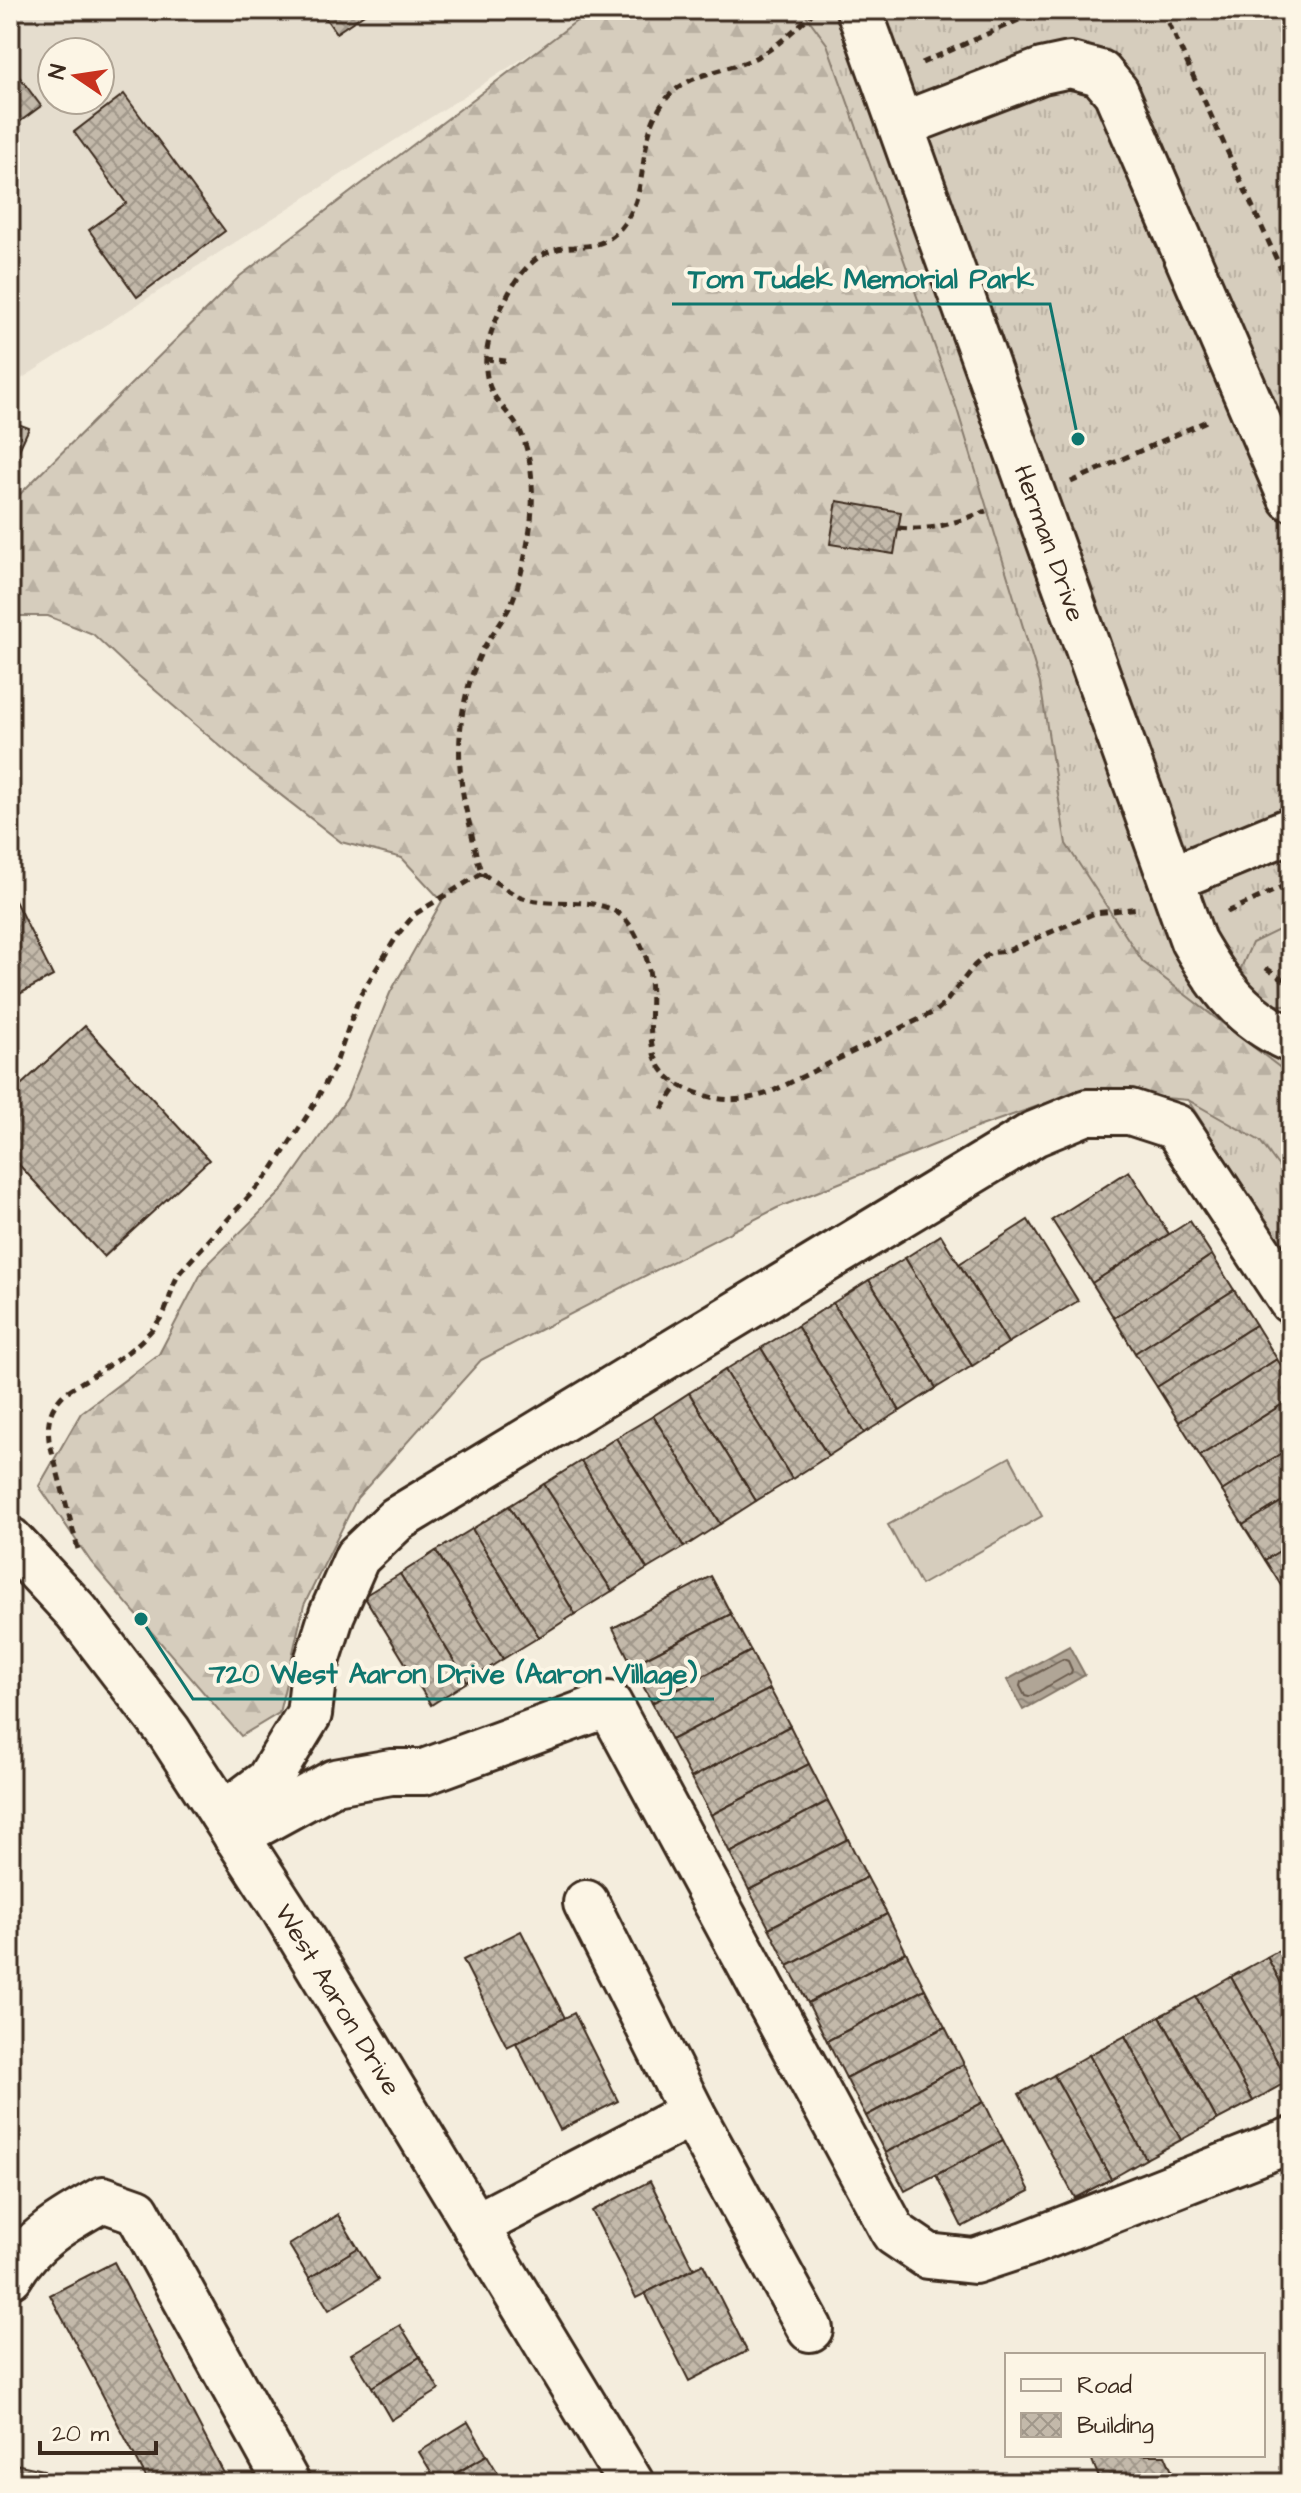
<svg xmlns="http://www.w3.org/2000/svg" width="1301" height="2493" font-family="'Architects Daughter',sans-serif">
  <defs>
    <pattern id="grass-tufts" width="24" height="20" patternUnits="userSpaceOnUse" patternTransform="scale(2)"><rect width="24" height="20" fill="#d6cdbd"/><path d="M3 7l-1-3M5 7V3M7 7l1-3M15 17l-1-3M17 17v-4M19 17l1-3" fill="none" stroke="#b9b0a2"/></pattern>
    <pattern id="forest-firs" width="22" height="20" patternUnits="userSpaceOnUse" patternTransform="scale(2)"><rect width="22" height="20" fill="#d6cdbd"/><path d="M5 1l3.5 6h-7zM16 11l3.5 6h-7z" fill="#b9b0a2"/></pattern>
    <pattern id="water-ripples" width="26" height="14" patternUnits="userSpaceOnUse" patternTransform="scale(2)"><rect width="26" height="14" fill="#b0a596"/><path d="M2 4q2-2 4 0t4 0M15 11q2-2 4 0t4 0" fill="none" stroke="#90877a"/></pattern>
    <pattern id="building-cross-hatch" width="8" height="8" patternUnits="userSpaceOnUse" patternTransform="scale(2)"><rect width="8" height="8" fill="#c3b9aa"/><path d="M0 0l8 8M0 8l8-8" fill="none" stroke="#a0978a"/></pattern>
  </defs>
  <rect width="100%" height="100%" fill="#f4eddd"/>
  <filter id="ink" filterUnits="userSpaceOnUse"><feTurbulence type="fractalNoise" baseFrequency=".0125" numOctaves="2"/><feDisplacementMap in="SourceGraphic" scale="16" xChannelSelector="R" yChannelSelector="G"/><feConvolveMatrix kernelMatrix="1 2 1 2 8 2 1 2 1" color-interpolation-filters="sRGB"/></filter>
  <g filter="url(#ink)">
    <path fill="#e5ddce" fill-rule="evenodd" d="M10 10H591L558 36 10 386ZM52 52H100V100H52Z"/>
    <path fill="url(#grass-tufts)" stroke="#887c6e" stroke-width="2" d="M722 10H1291V1261L1121 996Z"/>
    <g fill="url(#forest-firs)" stroke="#887c6e" stroke-width="2">
      <path d="M591 10H802L827 44 957 409 1040 683 1066 844 1143 962 1291 1076V1183L1260 1141 1188 1100 1081 1091 981 1126 777 1208 481 1360 357 1498 304 1605 279 1713 241 1736 91 1562 39 1486 81 1413 159 1354 204 1268 281 1192 347 1098 390 993 442 901 402 858 341 842 241 764 127 666 93 634 48 616H10V504L240 276Z"/>
      <path d="M1291 924V1005H1265L1237 977 1252 943Z"/>
    </g>
    <path fill="#d6cdbd" stroke="#887c6e" stroke-width="2" d="M1010 1457 1042 1516 921 1585 888 1525Z"/>
    <path fill="url(#water-ripples)" stroke="#817466" stroke-width="2" d="M1069 1646 1085 1675 1023 1710 1007 1680Z"/>
    <g fill="none" stroke-linecap="round" stroke-linejoin="round">
      <path stroke="#6a5b4e" stroke-width="2" d="M1063 1659 1068 1661 1072 1670 1071 1673 1029 1697 1025 1696 1020 1686 1021 1682Z"/>
    </g>
    <g fill="url(#building-cross-hatch)" stroke="#3b2a1e" stroke-width="2">
      <path d="M320 10H370L336 33Z"/>
      <path d="M10 64 41 106 10 129Z"/>
      <path d="M124 94 225 231 137 297 89 230 126 203 74 132Z"/>
      <path d="M10 421 29 428 14 461 10 460Z"/>
      <path d="M837 501 901 512 894 554 830 544Z"/>
      <path d="M10 891 53 976 10 999Z"/>
      <path d="M85 1026 209 1160 104 1257 10 1155V1095Z"/>
      <path d="M1129 1171 1169 1234 1092 1283 1052 1220Z"/>
      <path d="M1028 1220 1078 1301 1008 1343 959 1264Z"/>
      <path d="M1190 1221 1212 1255 1114 1318 1092 1283Z"/>
      <path d="M941 1235 1008 1343 972 1366 905 1258Z"/>
      <path d="M1212 1255 1234 1290 1135 1353 1114 1318Z"/>
      <path d="M905 1258 972 1366 936 1388 869 1280Z"/>
      <path d="M869 1280 936 1388 900 1411 833 1303Z"/>
      <path d="M1234 1290 1256 1325 1157 1387 1135 1353Z"/>
      <path d="M833 1303 900 1411 864 1433 797 1326Z"/>
      <path d="M1256 1325 1277 1359 1179 1422 1157 1387Z"/>
      <path d="M797 1326 864 1433 828 1456 761 1348Z"/>
      <path d="M761 1348 828 1456 792 1479 725 1370Z"/>
      <path d="M1277 1359 1291 1381V1399L1200 1456 1179 1422Z"/>
      <path d="M725 1370 792 1479 756 1501 689 1393Z"/>
      <path d="M689 1393 756 1501 720 1524 653 1416Z"/>
      <path d="M1291 1399V1447L1222 1491 1200 1456Z"/>
      <path d="M653 1416 720 1524 684 1547 616 1438Z"/>
      <path d="M616 1438 684 1547 647 1569 581 1461Z"/>
      <path d="M1291 1447V1496L1243 1525 1222 1491Z"/>
      <path d="M581 1461 647 1569 612 1591 544 1484Z"/>
      <path d="M544 1484 612 1591 575 1614 509 1506Z"/>
      <path d="M1291 1496V1544L1265 1560 1243 1525Z"/>
      <path d="M509 1506 575 1614 539 1637 472 1529Z"/>
      <path d="M472 1529 539 1637 503 1659 436 1551Z"/>
      <path d="M1291 1544V1593L1287 1595 1265 1560Z"/>
      <path d="M436 1551 503 1659 467 1682 400 1574Z"/>
      <path d="M400 1574 467 1682 431 1705 364 1596Z"/>
      <path d="M711 1576 731 1614 632 1665 613 1628Z"/>
      <path d="M731 1614 751 1651 652 1703 632 1665Z"/>
      <path d="M751 1651 770 1689 671 1740 652 1703Z"/>
      <path d="M770 1689 790 1726 691 1778 671 1740Z"/>
      <path d="M790 1726 809 1764 711 1815 691 1778Z"/>
      <path d="M809 1764 828 1801 730 1853 711 1815Z"/>
      <path d="M828 1801 848 1839 749 1890 730 1853Z"/>
      <path d="M848 1839 867 1877 769 1928 749 1890Z"/>
      <path d="M867 1877 887 1914 788 1966 769 1928Z"/>
      <path d="M887 1914 906 1952 808 2003 788 1966Z"/>
      <path d="M521 1931 565 2018 507 2047 463 1960Z"/>
      <path d="M1291 1944V2002L1267 1957Z"/>
      <path d="M906 1952 925 1989 827 2041 808 2003Z"/>
      <path d="M1267 1957 1291 2002V2079L1288 2081 1231 1977Z"/>
      <path d="M1231 1977 1288 2081 1253 2101 1196 1997Z"/>
      <path d="M925 1989 945 2027 846 2078 827 2041Z"/>
      <path d="M1196 1997 1253 2101 1217 2120 1160 2016Z"/>
      <path d="M574 2013 618 2101 560 2130 516 2043Z"/>
      <path d="M1160 2016 1217 2120 1181 2140 1125 2036Z"/>
      <path d="M945 2027 964 2064 866 2116 846 2078Z"/>
      <path d="M1125 2036 1181 2140 1146 2159 1089 2055Z"/>
      <path d="M1089 2055 1146 2159 1111 2179 1054 2075Z"/>
      <path d="M964 2064 984 2102 885 2153 866 2116Z"/>
      <path d="M1054 2075 1111 2179 1075 2198 1019 2094Z"/>
      <path d="M984 2102 1003 2140 905 2191 885 2153Z"/>
      <path d="M1003 2140 1030 2191 962 2227 936 2175Z"/>
      <path d="M650 2181 694 2269 636 2298 592 2211Z"/>
      <path d="M338 2215 358 2248 309 2278 289 2245Z"/>
      <path d="M358 2248 378 2280 329 2310 309 2278Z"/>
      <path d="M114 2262 229 2483H149L50 2295Z"/>
      <path d="M703 2264 747 2351 689 2381 645 2293Z"/>
      <path d="M400 2325 420 2357 372 2387 351 2354Z"/>
      <path d="M420 2357 439 2390 391 2420 372 2387Z"/>
      <path d="M468 2422 487 2455 438 2483 419 2452Z"/>
      <path d="M487 2455 504 2483H441Z"/>
      <path d="M1090 2455H1165L1177 2483H1101Z"/>
      <path d="M10 2463 44 2470 41 2483H10Z"/>
    </g>
    <g fill="none" stroke-linecap="round" stroke-linejoin="round">
      <g stroke="#3b2a1e" stroke-width="50">
        <g id="minor">
          <path id="s1" d="M859 10 1193 941C1219 986 1242 1018 1291 1040"/>
          <path d="M901 125 1042 71 1070 65 1100 73 1116 92 1291 498"/>
          <path d="M1171 879 1291 830"/>
          <path id="s2" d="M10 1540 77 1612 169 1732 285 1911 631 2483"/>
          <path d="M223 1815 268 1781 309 1714 314 1671 332 1614 357 1557 397 1519 1034 1134 1087 1112H1130L1176 1127 1291 1301"/>
          <path d="M236 1836 335 1782 391 1772H424L609 1704 894 2233 928 2256 974 2261 1026 2244 1291 2140"/>
          <path d="M586 1903 692 2113 810 2329"/>
          <path d="M475 2226 692 2113"/>
          <path d="M10 2276C31 2239 67 2219 103 2199L137 2211 287 2483"/>
        </g>
      </g>
      <g stroke="#3b2a1e" stroke-width="5" stroke-dasharray="8 6" stroke-linecap="butt">
        <path d="M814 10 809 17C792 31 775 49 755 58 724 73 685 72 663 103 633 145 654 197 615 234 603 245 590 246 574 247 542 248 525 265 510 291 493 322 474 364 495 397 503 409 515 420 521 433 534 463 534 498 530 529 526 553 521 579 512 602 504 620 490 635 481 653 456 706 454 765 469 822 472 832 477 865 482 872 485 877 496 882 500 885 508 891 518 897 527 899 556 907 597 895 622 916 631 924 637 937 642 947 667 999 623 1064 692 1091 722 1103 741 1102 771 1092L936 1011 945 1003 974 966 989 953 1007 951 1095 913 1139 908"/>
        <path d="M1163 10 1291 291"/>
        <path d="M922 63 1041 10"/>
        <path d="M485 359 506 361"/>
        <path d="M1071 482 1211 419"/>
        <path d="M899 528C930 532 957 522 986 511"/>
        <path d="M1227 912 1291 883"/>
        <path d="M1266 968 1291 985"/>
        <path d="M662 1109 678 1085"/>
        <path d="M78 1549 49 1440C47 1419 50 1408 65 1393 98 1371 140 1351 162 1316 171 1302 170 1286 181 1271L270 1173 309 1113 335 1066 360 995 399 933 415 914 482 873"/>
      </g>
      <use href="#minor" stroke="#fcf5e5" stroke-width="44"/>
    </g>
  </g>
  <g text-anchor="middle" stroke-width="8" stroke-linejoin="round" paint-order="stroke">
    <g font-size="26" fill="#3b2a1e" stroke="#fcf5e5">
      <text dy="9" stroke="none"><textPath href="#s1" startOffset="566">Herman Drive</textPath></text>
      <text dy="9" stroke="none"><textPath href="#s2" startOffset="566">West Aaron Drive</textPath></text>
    </g>
  </g>
  <path fill="none" stroke="#0f766e" stroke-width="3" d="M1078 439L1050 304H672M141 1619L193 1699H714"/>
  <g fill="#0f766e" stroke="#fcf5e5" stroke-width="3">
    <circle cx="1078" cy="439" r="8"/>
    <circle cx="141" cy="1619" r="8"/>
  </g>
  <g font-size="28" text-anchor="middle" font-weight="bold" fill="#0f766e" stroke="#fcf5e5" stroke-width="8" stroke-linejoin="round" paint-order="stroke">
    <text x="861" y="288">Tom Tudek Memorial Park</text>
    <text x="453" y="1683">720 West Aaron Drive (Aaron Village)</text>
  </g>
  <rect width="1301" height="2493" fill="none" stroke="#fcf5e5" stroke-width="40"/>
  <rect x="20" y="20" width="1261" height="2453" fill="none" stroke="#3b2a1e" stroke-width="3" filter="url(#ink)"/>
  <rect x="1005" y="2353" width="260" height="104" fill="#fcf5e5" stroke="#afa495" stroke-width="2"/>
  <rect x="1021" y="2379" width="40" height="12" fill="#fcf5e5" stroke="#afa495" stroke-width="2"/>
  <text x="1077" y="2393" font-size="24" fill="#3b2a1e">Road</text>
  <rect x="1021" y="2413" width="40" height="24" fill="url(#building-cross-hatch)" stroke="#afa495" stroke-width="2"/>
  <text x="1077" y="2433" font-size="24" fill="#3b2a1e">Building</text>
  <g transform="translate(76 76) rotate(283)"><circle r="38" fill="#fcf5e5" stroke="#afa495" stroke-width="2"/>
  <path d="M0-6L14 30L0 20L-14 30Z" fill="#c8321e"/>
  <text y="-12" font-size="22" font-weight="bold" text-anchor="middle" fill="#3b2a1e">N</text>
  </g>
  <path d="M40 2441v12h116v-12" fill="none" stroke="#3b2a1e" stroke-width="4"/>
  <text x="52" y="2441" font-size="24" fill="#3b2a1e" stroke="#fcf5e5" stroke-width="6" paint-order="stroke">20 m</text>
</svg>
